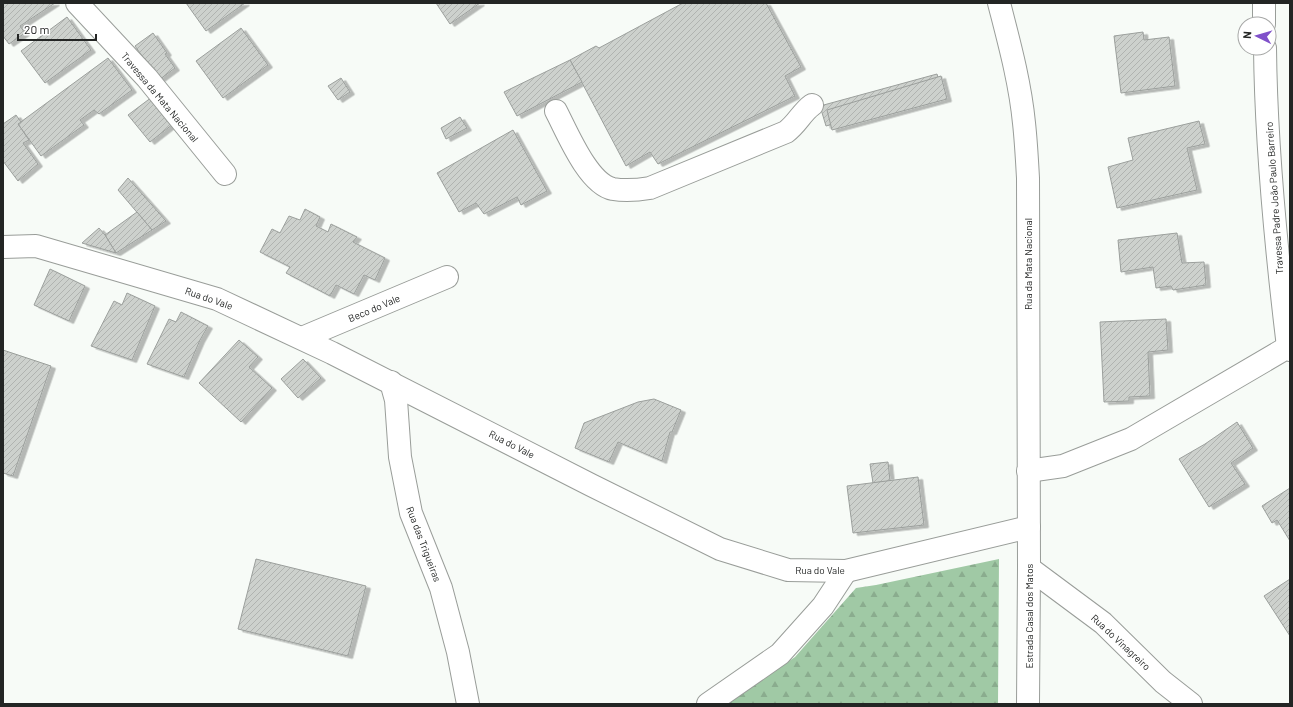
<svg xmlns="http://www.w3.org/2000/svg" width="1293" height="707" font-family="Barlow,sans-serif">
  <defs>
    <pattern id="forest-firs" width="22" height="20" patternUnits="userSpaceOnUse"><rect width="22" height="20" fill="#a0c9a5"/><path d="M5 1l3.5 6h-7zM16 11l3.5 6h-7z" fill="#8aac8e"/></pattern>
    <pattern id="building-hatch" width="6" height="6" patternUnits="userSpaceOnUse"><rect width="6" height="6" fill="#cdd1cd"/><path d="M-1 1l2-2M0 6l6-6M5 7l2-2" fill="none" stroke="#b0b3b0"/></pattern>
    <filter id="shadow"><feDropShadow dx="4.5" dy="2.5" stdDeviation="0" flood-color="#0004"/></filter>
  </defs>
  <rect width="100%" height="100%" fill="#f7fbf7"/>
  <path fill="url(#forest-firs)" d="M999 559 998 704H727L795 657 856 588 876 585Z"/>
  <g fill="url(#building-hatch)" stroke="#9b9f9c" filter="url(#shadow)">
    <path d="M3 3H55L20 26 25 33 9 44 3 36Z"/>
    <path d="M186 3H245L206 31Z"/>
    <path d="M436 3H480L450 24Z"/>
    <path d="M683 3H766L801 67 785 76 795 96 658 164 650 152 626 166 570 60 596 46 599 48Z"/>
    <path d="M67 17 91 50 45 83 21 51Z"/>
    <path d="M241 28 268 65 223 98 196 61Z"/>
    <path d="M1143 32 1144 40 1169 37 1175 86 1121 93 1114 36Z"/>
    <path d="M153 33 167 53 165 54 175 68 159 80 135 46Z"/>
    <path d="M108 58 132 90 99 114 94 110 80 120 84 125 41 156 18 124Z"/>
    <path d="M570 60 582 82 517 116 504 92Z"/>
    <path d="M937 74 943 94 826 126 820 106Z"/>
    <path d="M941 76 947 99 832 130 827 110Z"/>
    <path d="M341 78 350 92 338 100 328 86Z"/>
    <path d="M152 97 173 124 150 142 128 115Z"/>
    <path d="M16 115 21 122 18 124 29 140 23 143 38 164 18 181 3 161V124Z"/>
    <path d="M460 117 467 128 446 139 441 128Z"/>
    <path d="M1199 121 1205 144 1187 148 1197 190 1117 208 1108 167 1133 160 1128 138Z"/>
    <path d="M513 130 547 191 521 205 517 197 484 214 476 203 459 212 437 173Z"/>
    <path d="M128 178 166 221 152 230 118 190Z"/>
    <path d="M305 209 320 217 316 226 328 232 331 224 357 237 353 242 385 258 375 280 364 275 354 294 336 285 330 296 286 273 290 267 260 252 272 229 280 233 289 216 300 220Z"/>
    <path d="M137 212 152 230 116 253 105 235Z"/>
    <path d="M99 228 105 235 116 253 82 243Z"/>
    <path d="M1177 233 1182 263 1204 262 1206 285 1173 290 1171 286 1156 288 1153 267 1121 272 1118 240Z"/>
    <path d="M50 269 85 286 69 321 34 305Z"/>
    <path d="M127 293 155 306 132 360 91 346 114 301 122 305Z"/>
    <path d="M181 312 208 326 200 340 184 377 147 364 169 319 176 322Z"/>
    <path d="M1166 319 1168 350 1148 352 1150 396 1129 397V401L1104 402 1100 322Z"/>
    <path d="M239 340 258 357 249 367 272 388 241 422 199 383Z"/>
    <path d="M3 350 51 366 13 476 3 473Z"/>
    <path d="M303 359 321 378 298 398 281 379Z"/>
    <path d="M654 399 681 410 672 432H670L662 461 618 442 609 462 575 448 584 423 638 402Z"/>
    <path d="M1237 422 1253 448 1231 463 1245 484 1209 507 1179 459 1205 444Z"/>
    <path d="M888 462 890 481 873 483 870 464Z"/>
    <path d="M918 477 924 525 853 533 847 486Z"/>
    <path d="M1290 488V541L1277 520 1272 523 1262 506Z"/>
    <path d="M256 559 366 586 348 656 238 629Z"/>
    <path d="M1290 579V636L1264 596Z"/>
  </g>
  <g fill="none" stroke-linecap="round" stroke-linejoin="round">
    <g stroke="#999d99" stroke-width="24">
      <g id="minor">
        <path d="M77 3 147 78 225 174"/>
        <path d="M999 3C1009 42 1020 82 1024 123 1026 141 1027 160 1028 178L1029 568 1028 704"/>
        <path d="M1264 3V24"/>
        <path d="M1265 48C1266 148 1276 248 1288 347"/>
        <path d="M556 111C567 132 588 184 613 189 625 191 638 190 650 188L786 132C797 124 802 112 812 105"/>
        <path d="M3 247 36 246 217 299 332 353 591 485 720 549 788 570 846 571 1029 527"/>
        <path d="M302 338 447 277"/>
        <path d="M391 382 396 400 400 457 411 513 441 588 458 652 468 704"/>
        <path d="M1028 471 1063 466 1131 439 1288 347 1290 350"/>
        <path d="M1029 568 1103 623 1163 682 1191 704"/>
        <path d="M708 704 780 654 823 606 846 571"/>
      </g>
    </g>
    <use href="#minor" stroke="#fff" stroke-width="22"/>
  </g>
  <g text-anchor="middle" stroke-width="3" stroke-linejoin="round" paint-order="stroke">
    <g font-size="10" fill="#232524" stroke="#fff">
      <text transform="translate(160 97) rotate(50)" y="4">Travessa da Mata Nacional</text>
      <text transform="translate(1274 198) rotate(-94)" y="4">Travessa Padre João Paulo Barreiro</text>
      <text transform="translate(1028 264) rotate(-90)" y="4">Rua da Mata Nacional</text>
      <text transform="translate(209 298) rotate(19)" y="4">Rua do Vale</text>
      <text transform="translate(374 308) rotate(-23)" y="4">Beco do Vale</text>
      <text transform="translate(512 444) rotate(27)" y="4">Rua do Vale</text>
      <text transform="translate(424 544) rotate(69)" y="4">Rua das Trigueiras</text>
      <text x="820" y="574">Rua do Vale</text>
      <text transform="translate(1029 616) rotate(-90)" y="4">Estrada Casal dos Matos</text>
      <text transform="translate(1121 642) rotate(43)" y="4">Rua do Vinagreiro</text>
    </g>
  </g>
  <rect width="1293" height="707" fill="none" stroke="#232524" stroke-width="8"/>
  <g transform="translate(1257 36) rotate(275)"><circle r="19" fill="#ffffff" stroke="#a7a8a7"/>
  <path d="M0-3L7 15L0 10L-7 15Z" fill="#8051ca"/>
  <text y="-6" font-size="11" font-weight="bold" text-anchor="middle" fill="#232524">N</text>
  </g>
  <path d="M18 34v6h78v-6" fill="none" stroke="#232524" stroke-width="2"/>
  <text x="24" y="34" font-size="12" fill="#232524" stroke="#ffffff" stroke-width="3" paint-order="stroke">20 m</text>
</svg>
